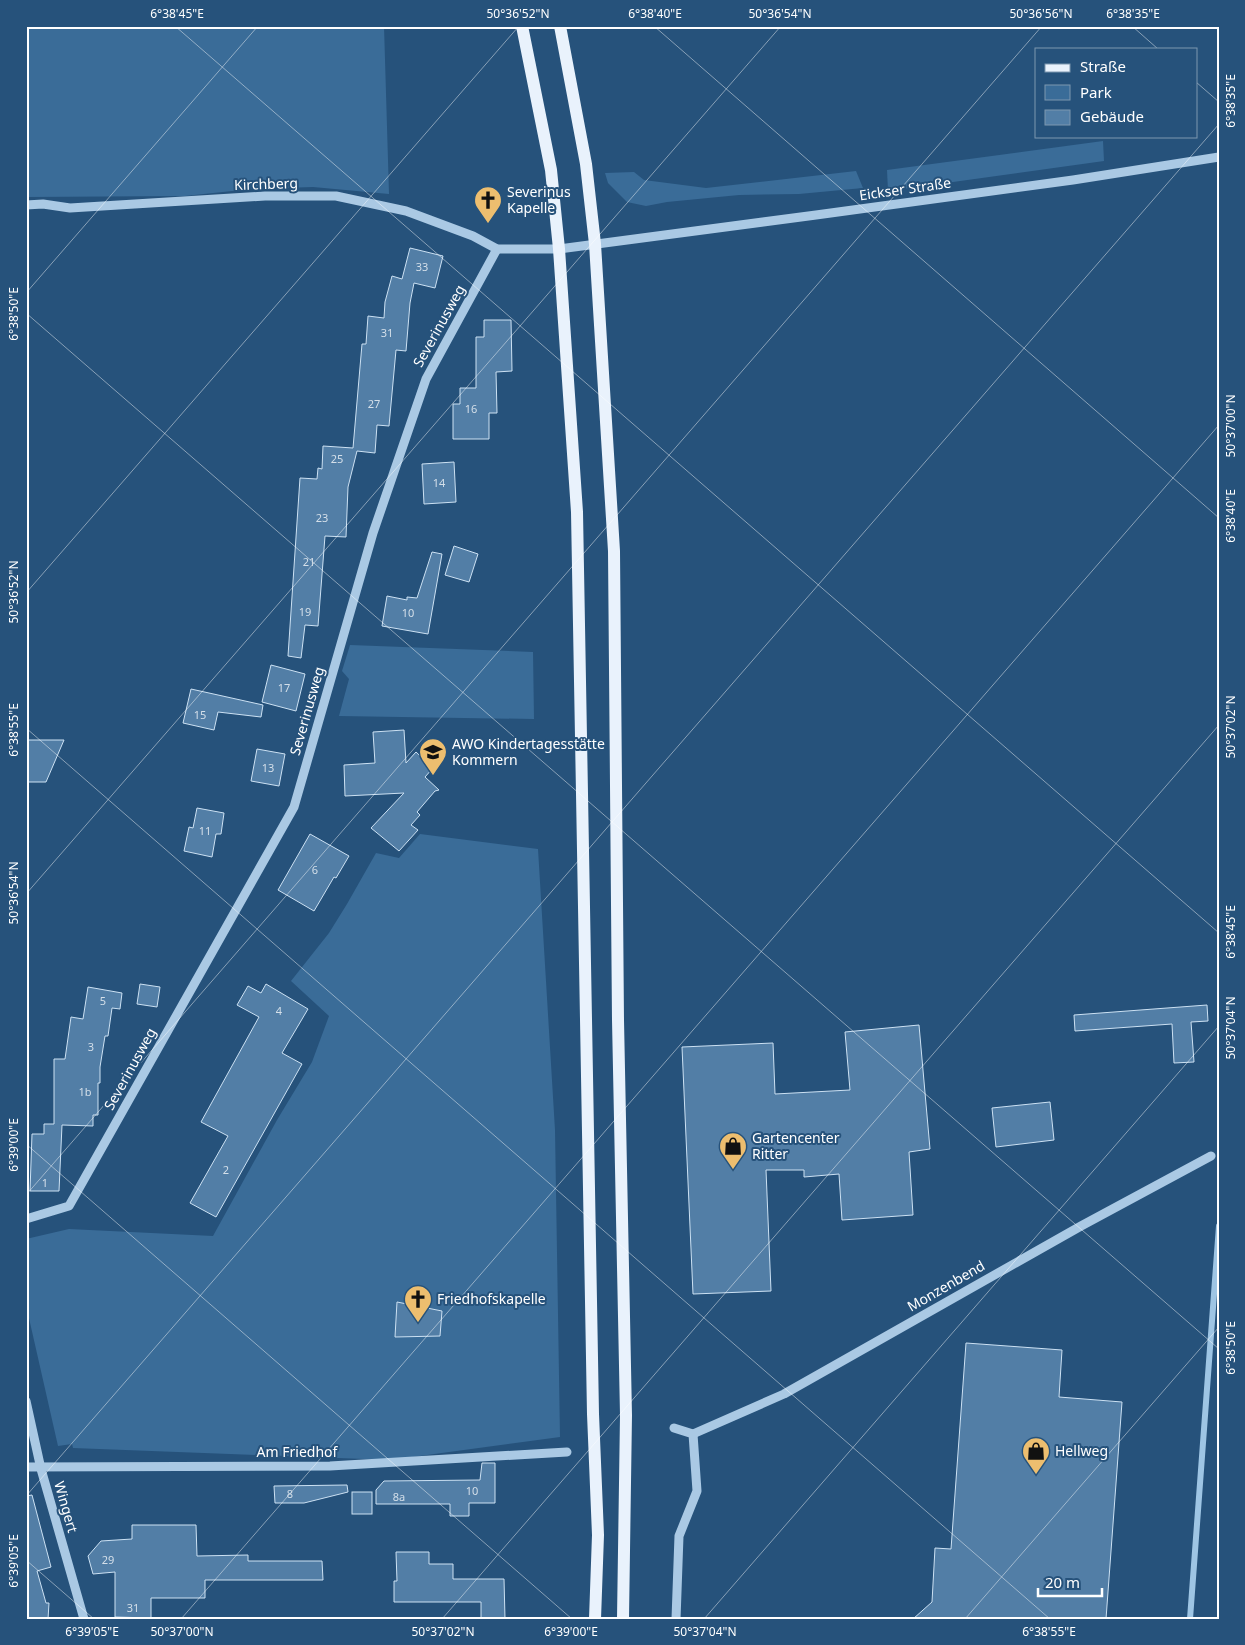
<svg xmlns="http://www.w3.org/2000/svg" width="1245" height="1645" font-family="'Noto Sans',sans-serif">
  <rect width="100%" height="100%" fill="#26527b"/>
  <g fill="#3a6c98">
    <path d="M26 26H384L389 194 313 187 251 189 185 196 26 197Z"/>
    <path d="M1103 141 1104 161 888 191 887 170Z"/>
    <path d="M856 171 863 188 799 194 739 195 667 202 646 206 627 202 608 183 605 173 634 172 644 180 706 188Z"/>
    <path d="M350 645 533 652 534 719 339 716 349 679 342 671Z"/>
    <path d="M420 834 538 849 555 1130 560 1437 390 1460 73 1448 72 1444 58 1446 26 1305V1239L69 1229 213 1236 277 1120 312 1062 329 1016 291 981 329 933 347 904 376 853 399 858Z"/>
  </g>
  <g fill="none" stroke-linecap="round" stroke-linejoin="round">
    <path stroke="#9ec5e4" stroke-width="6" d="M1190 1619 1219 1226"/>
  </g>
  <g fill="#527ea6" stroke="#cce1f3">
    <path d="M410 248 443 256 435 288 414 283 410 303 406 351 396 350 389 426 377 425 375 453 357 451 348 487 346 537 325 536 318 626 305 625 301 658 288 656 300 478 317 479 318 468 322 469 323 446 353 448 362 344H366L368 316 384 318 385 302 392 276 402 279Z"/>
    <path d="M484 320H511L512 371 496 372 497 413H489V439H453V404H460V388H476V337H484Z"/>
    <path d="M454 462 456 502 424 504 422 464Z"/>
    <path d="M454 546 478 554 469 582 445 575Z"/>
    <path d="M432 552 442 554 428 634 382 626 387 596 407 600V597L417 598Z"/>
    <path d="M271 665 305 674 296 711 262 702Z"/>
    <path d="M191 689 263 705 261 717 218 712 214 730 183 723Z"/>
    <path d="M404 730 406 763 416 752 433 768 425 777 439 790 435 791 417 812 420 815 411 825 418 830 399 851 371 828 404 793 345 796 344 765 375 763 373 732Z"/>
    <path d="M26 740H64L46 782H28Z"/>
    <path d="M257 749 285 754 279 786 251 781Z"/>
    <path d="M197 808 224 813 221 834H216L212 857 184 851 189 827 193 828Z"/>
    <path d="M310 834 349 856 336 878 334 877 314 911 278 890Z"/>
    <path d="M140 984 160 987 157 1007 137 1004Z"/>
    <path d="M266 984 308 1009 282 1053 302 1064 216 1217 190 1203 228 1136 201 1122 259 1017 237 1005 248 986 261 993Z"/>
    <path d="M88 987 122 993 120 1009 112 1008 108 1036H105L100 1067V1083H98V1115H93V1126L62 1125 59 1191H30L32 1134H44V1124H54V1059H65L71 1017 83 1019Z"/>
    <path d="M1207 1005 1208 1021 1191 1022 1194 1062 1174 1063 1172 1024 1075 1031 1074 1015Z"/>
    <path d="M919 1025 930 1149 909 1152 913 1215 842 1220 839 1174 804 1177V1170H766L771 1291 693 1294 682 1047 773 1043 775 1094 850 1090 845 1032Z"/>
    <path d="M1050 1102 1054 1140 996 1147 992 1108Z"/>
    <path d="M397 1302 442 1311 440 1336 395 1337Z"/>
    <path d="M966 1343 1062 1350 1059 1397 1122 1402 1106 1619H913L932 1602 935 1548 951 1549Z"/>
    <path d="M482 1463H495V1503H469V1516H450V1504H376V1490L384 1481 480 1480Z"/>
    <path d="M347 1485 348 1492 304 1503H275L274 1486Z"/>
    <rect x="352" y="1492" width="20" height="22"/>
    <path d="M32 1495 51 1567 37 1571 46 1603H49L48 1619H26V1496Z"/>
    <path d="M132 1525H196L197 1556 248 1555V1561H322L323 1580H205V1598H151V1618L115 1617V1572L93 1574 88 1556 101 1541 132 1539Z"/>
    <path d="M396 1552H429V1564H453V1579H504L505 1619H481V1602H394V1581H397Z"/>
  </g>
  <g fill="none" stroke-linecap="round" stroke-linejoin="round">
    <g stroke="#aac9e4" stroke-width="9">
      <path d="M26 205 43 204 70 208 265 196H336L406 211 473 236 497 249H559L816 215 1073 180 1219 157"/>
      <path d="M26 1219 69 1206 294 807 373 533 426 379 497 249"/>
      <path d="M26 1401 41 1469 84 1619"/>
      <path d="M674 1428 693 1434 697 1491 679 1536 676 1619"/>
      <path d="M693 1434 784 1394 1081 1226 1211 1156"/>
      <path d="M26 1467 330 1466 567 1452"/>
    </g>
    <g stroke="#e9f2fc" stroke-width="12">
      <path d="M522 26 551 170 559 249 577 512 593 1414 598 1535 595 1619"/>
      <path d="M560 26 586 164 595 244 614 551 618 1020 626 1415 623 1619"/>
    </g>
  </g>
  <path fill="none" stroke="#fff" stroke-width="1" stroke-opacity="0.45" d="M175 26 1219 933M654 26 1219 518M1132 26 1158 49M1196 82 1219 102M26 293 258 26M26 313 1219 1349M26 593 519 26M26 728 1050 1619M26 894 781 26M26 1144 572 1619M26 1195 1042 26M26 1496 1219 124M26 1560 94 1619M181 1619 1219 425M442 1619 1219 725M704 1619 1219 1026M965 1619 1219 1327"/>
  <defs>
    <g id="church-pin" transform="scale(1.4375)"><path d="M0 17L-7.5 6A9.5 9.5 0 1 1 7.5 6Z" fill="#edbe6f" stroke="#26527b"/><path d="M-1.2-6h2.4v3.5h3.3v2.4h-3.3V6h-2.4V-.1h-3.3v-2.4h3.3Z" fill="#111"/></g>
    <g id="school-pin" transform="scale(1.4375)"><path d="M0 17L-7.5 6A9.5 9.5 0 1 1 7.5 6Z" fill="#edbe6f" stroke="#26527b"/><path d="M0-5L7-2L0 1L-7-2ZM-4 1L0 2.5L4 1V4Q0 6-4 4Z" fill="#111"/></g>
    <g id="shop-pin" transform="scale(1.4375)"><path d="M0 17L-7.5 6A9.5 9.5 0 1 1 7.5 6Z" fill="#edbe6f" stroke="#26527b"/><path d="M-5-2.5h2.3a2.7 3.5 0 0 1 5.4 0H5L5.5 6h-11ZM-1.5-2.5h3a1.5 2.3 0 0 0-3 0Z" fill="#111"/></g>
  </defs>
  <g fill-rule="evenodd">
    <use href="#church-pin" x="488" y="200"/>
    <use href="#school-pin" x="433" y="752"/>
    <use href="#shop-pin" x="733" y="1146"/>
    <use href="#church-pin" x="418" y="1299"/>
    <use href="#shop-pin" x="1036" y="1451"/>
  </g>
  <g text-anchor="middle" stroke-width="4" stroke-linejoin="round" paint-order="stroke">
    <g font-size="11" fill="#d4dfe9">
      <text x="422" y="271">33</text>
      <text x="387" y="337">31</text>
      <text x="374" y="408">27</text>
      <text x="471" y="413">16</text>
      <text x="337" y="463">25</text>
      <text x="439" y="487">14</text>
      <text x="322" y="522">23</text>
      <text x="309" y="566">21</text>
      <text x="305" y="616">19</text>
      <text x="408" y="617">10</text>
      <text x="284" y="692">17</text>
      <text x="200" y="719">15</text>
      <text x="268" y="772">13</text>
      <text x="205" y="835">11</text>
      <text x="315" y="874">6</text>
      <text x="103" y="1005">5</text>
      <text x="279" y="1015">4</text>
      <text x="91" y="1051">3</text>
      <text x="85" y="1096">1b</text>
      <text x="226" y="1174">2</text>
      <text x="45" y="1187">1</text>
      <text x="472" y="1495">10</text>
      <text x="290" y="1498">8</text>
      <text x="399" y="1501">8a</text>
      <text x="108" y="1564">29</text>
      <text x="133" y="1612">31</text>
    </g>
    <g font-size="14" fill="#fff" stroke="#26527b">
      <text transform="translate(266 184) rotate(-2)" y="5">Kirchberg</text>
      <text transform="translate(905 189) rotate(-8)" y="5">Eickser Straße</text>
      <text transform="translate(439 326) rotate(-61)" y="5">Severinusweg</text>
      <text transform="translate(307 711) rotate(-74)" y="5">Severinusweg</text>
      <text transform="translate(130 1069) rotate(-61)" y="5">Severinusweg</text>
      <text transform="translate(946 1286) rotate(-30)" y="5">Monzenbend</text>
      <text x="297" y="1457">Am Friedhof</text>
      <text transform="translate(66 1507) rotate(74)" y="5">Wingert</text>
    </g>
    <g font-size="14" fill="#fff" stroke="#26527b" text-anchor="start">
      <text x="507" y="197">Severinus<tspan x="507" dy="16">Kapelle</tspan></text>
      <text x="452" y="749">AWO Kindertagesstätte<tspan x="452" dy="16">Kommern</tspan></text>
      <text x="752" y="1143">Gartencenter<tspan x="752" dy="16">Ritter</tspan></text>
      <text x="437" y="1304">Friedhofskapelle</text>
      <text x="1055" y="1456">Hellweg</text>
    </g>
  </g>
  <rect width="1245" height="1645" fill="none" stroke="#26527b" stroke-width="55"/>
  <rect x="1035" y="48" width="162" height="90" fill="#26527b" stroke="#7d97b0"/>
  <rect x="1045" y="64" width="25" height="8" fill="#e9f2fc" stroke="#7d97b0"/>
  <text x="1080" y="72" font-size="15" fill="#ffffff">Straße</text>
  <rect x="1045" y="85" width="25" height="15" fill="#3a6c98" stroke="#7d97b0"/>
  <text x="1080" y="98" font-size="15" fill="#ffffff">Park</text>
  <rect x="1045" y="110" width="25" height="15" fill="#527ea6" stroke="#7d97b0"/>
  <text x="1080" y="122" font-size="15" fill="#ffffff">Gebäude</text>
  <path d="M1038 1588v8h64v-8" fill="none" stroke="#ffffff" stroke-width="2.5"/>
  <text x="1045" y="1588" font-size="15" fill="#ffffff" stroke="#26527b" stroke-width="4" paint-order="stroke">20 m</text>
  <rect x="28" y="28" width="1190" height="1590" fill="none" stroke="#fff" stroke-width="2"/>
  <g font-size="12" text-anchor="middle" fill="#fff">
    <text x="177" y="18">6°38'45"E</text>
    <text x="518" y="18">50°36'52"N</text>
    <text x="655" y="18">6°38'40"E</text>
    <text x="780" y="18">50°36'54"N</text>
    <text x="1041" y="18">50°36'56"N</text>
    <text x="1133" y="18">6°38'35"E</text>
    <text transform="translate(1231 101) rotate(-90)" y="4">6°38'35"E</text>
    <text transform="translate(14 314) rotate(-90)" y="4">6°38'50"E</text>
    <text transform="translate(1231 426) rotate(-90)" y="4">50°37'00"N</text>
    <text transform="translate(1231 516) rotate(-90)" y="4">6°38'40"E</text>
    <text transform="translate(14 592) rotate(-90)" y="4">50°36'52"N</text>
    <text transform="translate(1231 727) rotate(-90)" y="4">50°37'02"N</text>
    <text transform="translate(14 730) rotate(-90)" y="4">6°38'55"E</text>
    <text transform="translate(14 893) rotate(-90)" y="4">50°36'54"N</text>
    <text transform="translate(1231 932) rotate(-90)" y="4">6°38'45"E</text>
    <text transform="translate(1231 1028) rotate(-90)" y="4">50°37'04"N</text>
    <text transform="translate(14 1145) rotate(-90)" y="4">6°39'00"E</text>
    <text transform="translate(1231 1348) rotate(-90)" y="4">6°38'50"E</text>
    <text transform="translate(14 1561) rotate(-90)" y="4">6°39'05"E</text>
    <text x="92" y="1636">6°39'05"E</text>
    <text x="182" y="1636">50°37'00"N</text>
    <text x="443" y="1636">50°37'02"N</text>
    <text x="571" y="1636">6°39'00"E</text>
    <text x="705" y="1636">50°37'04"N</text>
    <text x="1049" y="1636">6°38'55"E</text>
  </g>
</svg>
